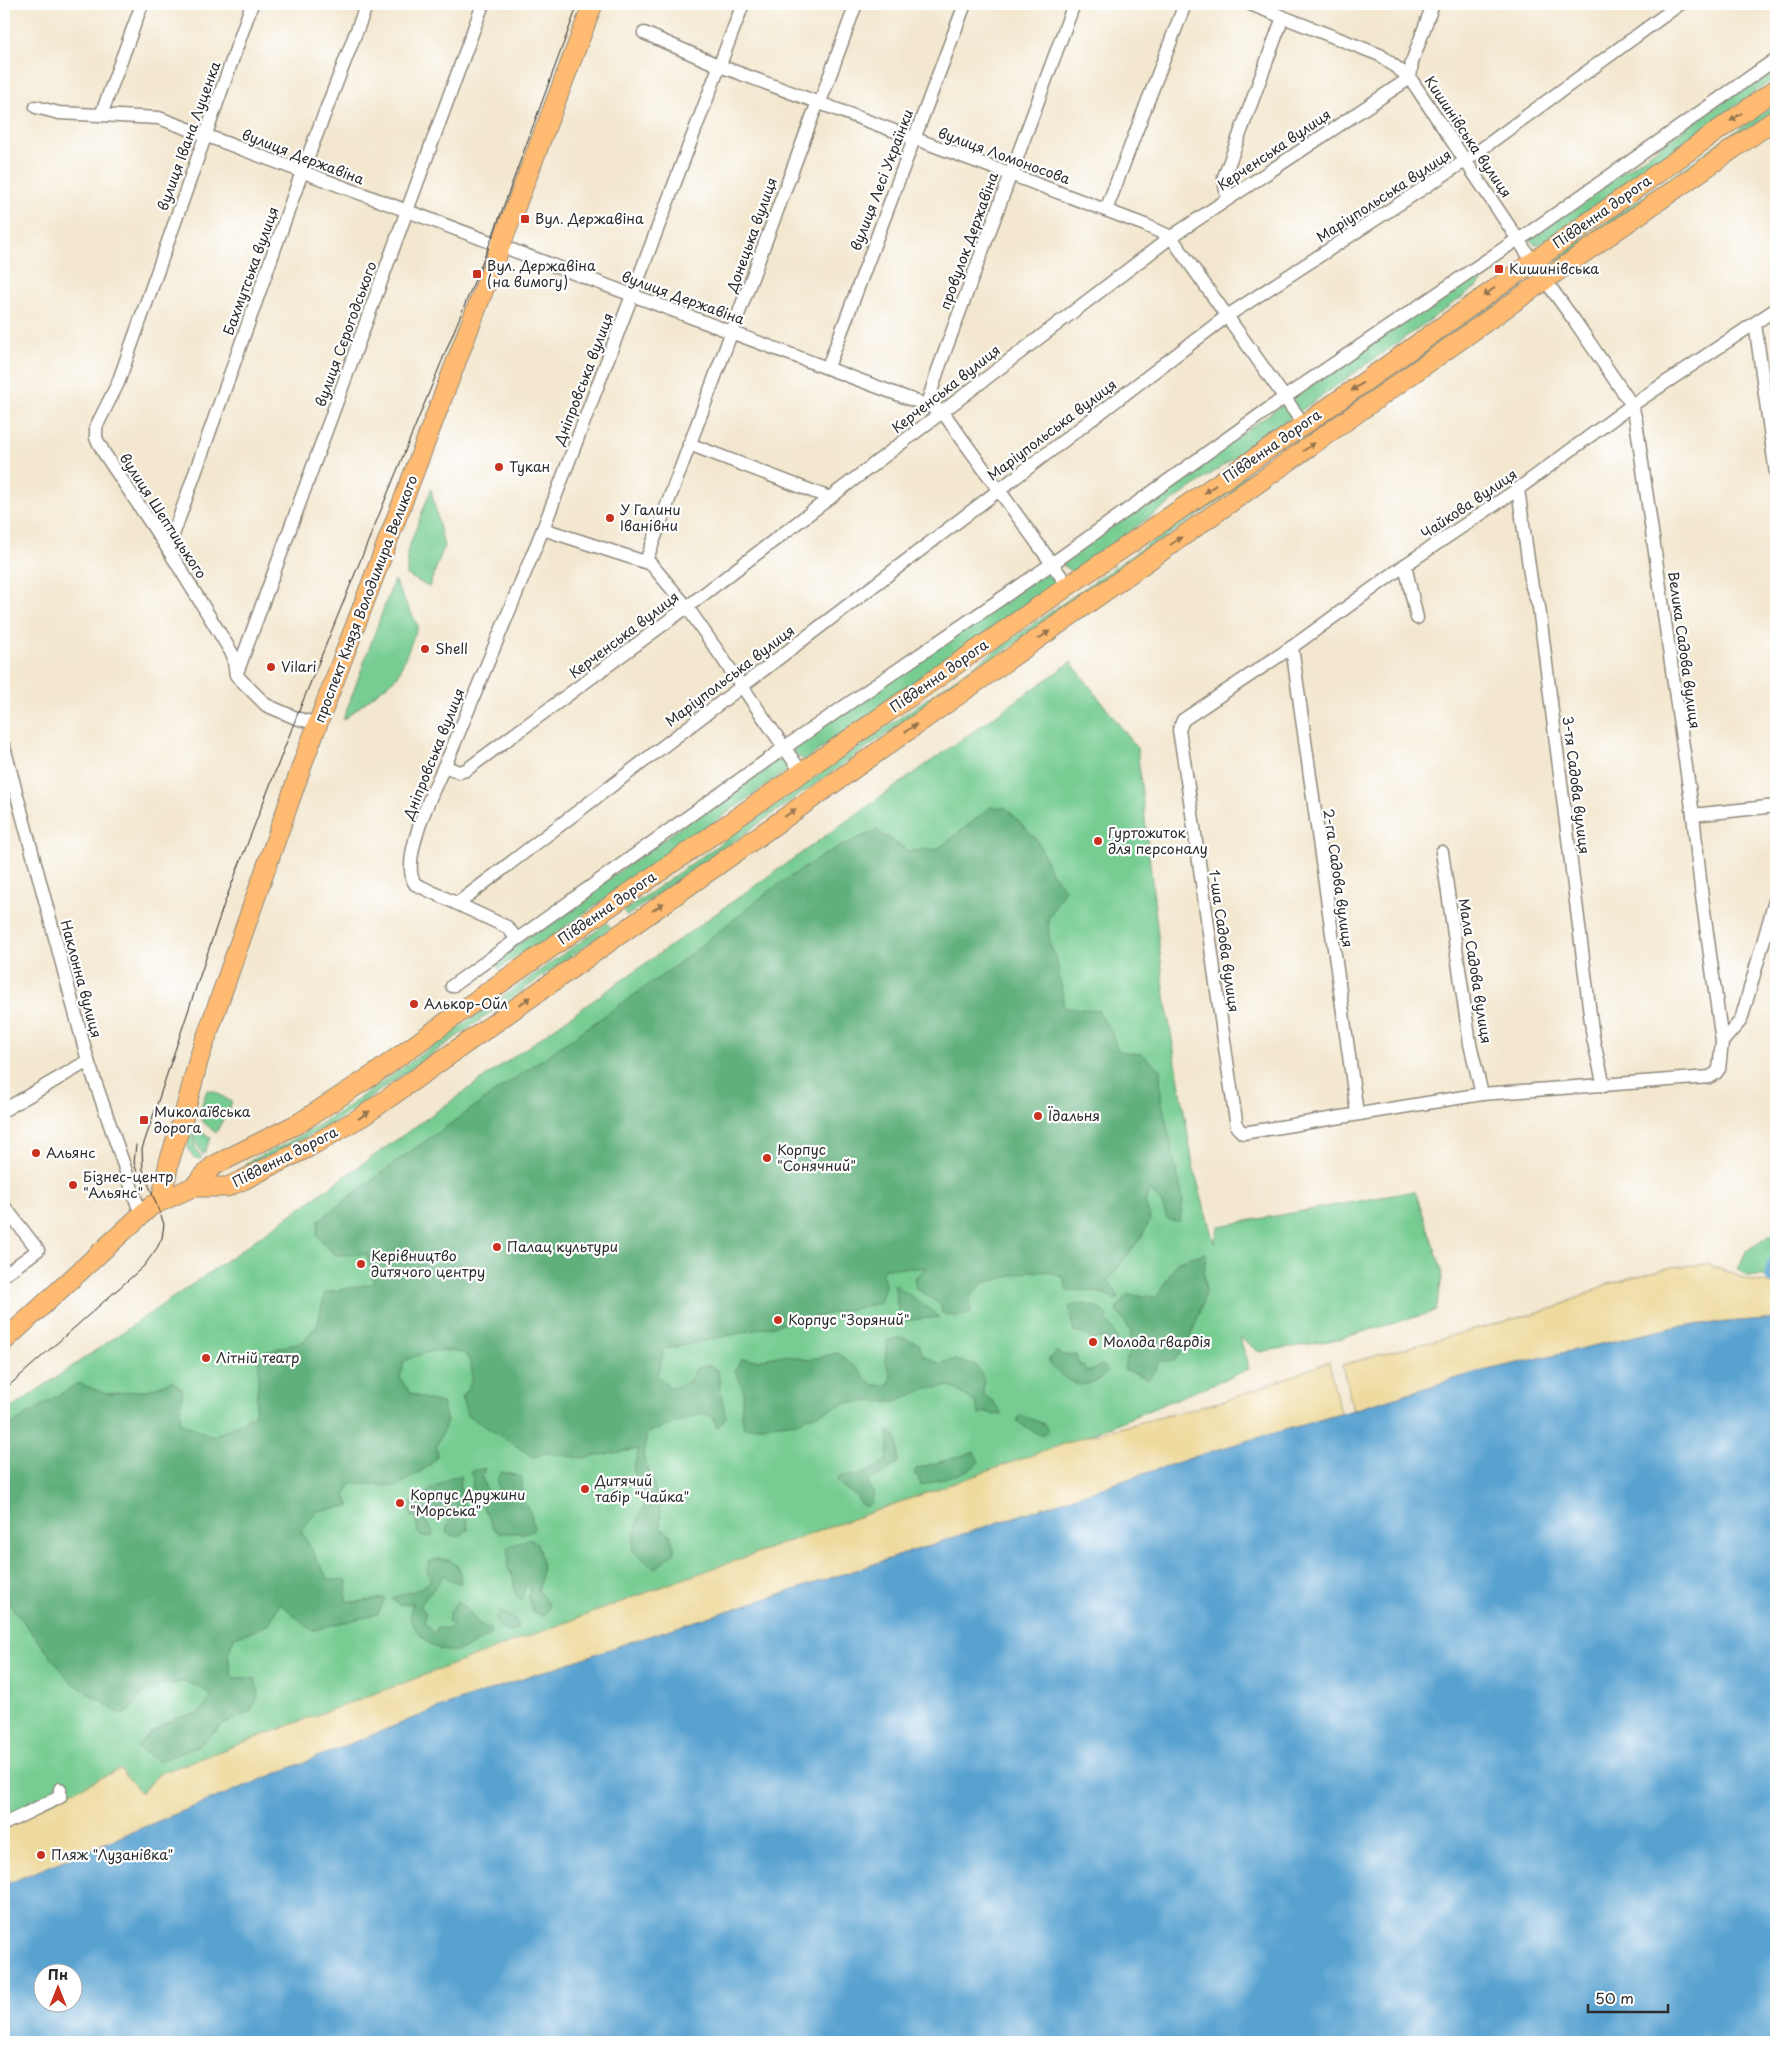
<svg xmlns="http://www.w3.org/2000/svg" width="1780" height="2046" font-family="'Playpen Sans',sans-serif">
  <rect width="100%" height="100%" fill="#fff"/>
  <filter id="ink" filterUnits="userSpaceOnUse"><feTurbulence type="fractalNoise" baseFrequency=".02" numOctaves="2"/><feDisplacementMap in="SourceGraphic" scale="10" xChannelSelector="R" yChannelSelector="G"/><feConvolveMatrix kernelMatrix="1 2 1 2 8 2 1 2 1" color-interpolation-filters="sRGB"/></filter>
  <filter id="wash" filterUnits="userSpaceOnUse"><feTurbulence type="fractalNoise" baseFrequency=".0096" numOctaves="4" result="noise"/><feDisplacementMap in="SourceGraphic" scale="20" xChannelSelector="R" yChannelSelector="G"/><feGaussianBlur stdDeviation="1.12" result="paint"/><feColorMatrix in="noise" values="0 0 0 0 0 0 0 0 0 0 0 0 0 0 0 0 0 1.4 0 .05"/><feComposite in="paint" operator="in"/></filter>
  <g filter="url(#wash)">
    <rect width="100%" height="100%" fill="#f3e7cf"/>
    <g fill="#76cc91" stroke="#507c5e">
      <path d="M1776 64V77L1540 244H1534L1530 240 1531 237Z"/>
      <path d="M1776 103V110L1559 263 1556 258Z"/>
      <path d="M1510 248 1513 252 1478 286 1072 572 1063 565V561L1296 395Z"/>
      <path d="M1520 283 1523 287 627 916 624 911Z"/>
      <path d="M431 489 444 547 429 587 407 575V552Z"/>
      <path d="M1049 569 1055 575 1056 583 805 760 794 755 792 748Z"/>
      <path d="M394 580 418 626 398 676 343 720Z"/>
      <path d="M1071 662 1137 748 1165 997 1193 1165 1214 1243 1219 1226 1415 1191 1443 1273 1436 1311 1335 1340 1259 1352 1240 1337 1249 1369 1084 1437 675 1582 159 1774 140 1793 120 1770 4 1824V1413L200 1279Z"/>
      <path d="M778 757 786 759 789 763 787 771 531 951H525L499 969 494 961Z"/>
      <path d="M607 923 611 928 341 1118 321 1130 247 1167 246 1163 293 1140 338 1113Z"/>
      <path d="M207 1090 213 1091 232 1102 216 1133 202 1121 198 1115Z"/>
      <path d="M195 1126 211 1138 203 1155 195 1141Z"/>
      <path d="M192 1127 195 1147 202 1158 200 1159 194 1158C185 1148 186 1138 192 1127Z"/>
      <path d="M1776 1228V1276H1747L1738 1269 1746 1251 1774 1233Z"/>
    </g>
    <g fill="#60b07b" stroke="#466e53">
      <path d="M991 807 1006 808 1037 840 1051 872 1065 889 1048 919 1050 945 1056 957 1061 985 1064 1008 1098 1010 1112 1034 1118 1051 1141 1054 1160 1069 1161 1098 1183 1200 1180 1221C1163 1222 1167 1214 1161 1203 1158 1198 1153 1193 1149 1190L1145 1202 1150 1220 1142 1236 1108 1280 1119 1297 1116 1300C1100 1290 1086 1289 1067 1291L1064 1278 1050 1272 1031 1271 983 1283 970 1297 971 1312 957 1317 942 1313 941 1305 916 1288 914 1278 927 1268H884L882 1273 885 1285 880 1303 661 1350 663 1354 657 1376 671 1388 689 1382 696 1369 709 1365 718 1371 721 1395 726 1417 717 1428 713 1417 703 1413 647 1433 643 1456 652 1478 661 1515 660 1528 670 1534 675 1552 655 1569 632 1550 638 1517 647 1502 633 1469 639 1449 582 1458 546 1453 534 1457 467 1415 462 1397C475 1380 475 1372 466 1354 440 1348 428 1350 404 1361L400 1378 410 1393 428 1400 442 1403 447 1422 436 1446 438 1455 430 1465 398 1486 350 1484 345 1496 350 1506 317 1511 301 1531 328 1579 347 1581 346 1601 356 1602 385 1598 378 1614 328 1626 312 1631 280 1603 269 1624 253 1631 234 1637 228 1654 232 1677 255 1679 259 1694 251 1711 221 1726 197 1747 158 1761 136 1747 152 1732 175 1718 198 1714 212 1697 200 1687 183 1682 160 1685 140 1696 131 1709 122 1715 70 1681 4 1597V1429L78 1383 107 1394 148 1390 172 1381 183 1390 180 1411 181 1424 194 1428 212 1437 241 1423 255 1413 259 1374 258 1354 304 1341 318 1323 325 1293 374 1283 367 1254 335 1255 317 1235 319 1220 404 1156 674 967 773 888 827 853 876 830 908 851 938 849Z"/>
      <path d="M1206 1253 1204 1273 1206 1292 1193 1331 1183 1350 1174 1361H1160L1149 1379 1124 1369 1129 1352 1131 1331 1116 1309 1127 1295 1157 1297 1178 1261Z"/>
      <path d="M894 1284 940 1317 900 1321Z"/>
      <path d="M1081 1304C1092 1305 1099 1307 1107 1316L1106 1321C1114 1329 1118 1339 1117 1349L1113 1346 1107 1337 1091 1340 1085 1334 1074 1332 1069 1307Z"/>
      <path d="M901 1337 919 1344 923 1355 938 1363 956 1360 976 1365 984 1380 983 1394 994 1402 1002 1415 985 1412 979 1414 976 1403 951 1386 926 1389 896 1401 848 1402 797 1422 744 1428 741 1410 744 1391 735 1370 742 1359 757 1360 784 1355 807 1360 838 1353 860 1371 872 1385H889L891 1375 885 1361 887 1341Z"/>
      <path d="M1057 1351 1063 1355H1076L1078 1363 1084 1366 1085 1370 1091 1371 1101 1365 1105 1367 1108 1371C1087 1395 1063 1383 1048 1360Z"/>
      <path d="M1020 1415 1044 1424 1048 1430 1042 1436 1017 1422Z"/>
      <path d="M887 1431H892C901 1440 897 1451 898 1462L884 1474 869 1479 868 1484 874 1495 871 1503 866 1507 860 1504 857 1497 837 1482 838 1478C845 1474 850 1477 858 1475 870 1473 877 1465 887 1460L889 1442Z"/>
      <path d="M974 1452 979 1462C967 1476 937 1478 921 1486L918 1476 914 1474 916 1469Z"/>
      <path d="M485 1468 482 1477 489 1498 499 1492 497 1480 502 1472 522 1477 523 1499 531 1514 534 1529 525 1533H499C489 1524 492 1525 487 1514 479 1497 470 1497 473 1474L470 1472Z"/>
      <path d="M461 1476C457 1490 467 1512 468 1529L459 1537 446 1533 449 1518 440 1508 433 1512 426 1522 433 1533 432 1537 421 1536 418 1532 415 1516 411 1517 408 1504 451 1477Z"/>
      <path d="M529 1539 537 1543C543 1560 543 1574 538 1591L548 1602 549 1610 542 1616 533 1612 528 1598 531 1588 526 1585 521 1600 515 1594 513 1577 507 1566 509 1559 507 1547Z"/>
      <path d="M437 1559 449 1560 459 1567 461 1583 451 1581 443 1575 440 1581 420 1605 426 1614 424 1622 434 1633 438 1628 449 1629 454 1625 448 1622 449 1614 457 1601 465 1606 478 1623 490 1629 491 1634C480 1641 468 1649 455 1651 437 1655 411 1632 410 1614 410 1610 413 1607 412 1603L399 1605 392 1599C406 1591 420 1593 431 1579L427 1571 429 1562Z"/>
      <path d="M502 1612 516 1620 518 1628 510 1632C500 1630 498 1627 496 1617Z"/>
    </g>
    <g fill="#eeda9e" stroke="#8c8264">
      <path d="M1707 1264 1748 1280 1776 1284V1318L1680 1326 1474 1373 1353 1410 1342 1365 1555 1308 1605 1285 1671 1267Z"/>
      <path d="M1329 1362 1340 1414 1209 1452 859 1569 627 1643 4 1885V1824L120 1769 141 1793 159 1774 675 1582 1084 1437 1227 1400Z"/>
    </g>
    <path fill="#59a2d0" stroke="#42667e" fill-rule="evenodd" d="M1776 1318V2042H4V1885L163 1819 444 1706 627 1643 859 1569 1209 1452 1340 1414 1474 1373 1680 1326ZM42 1974H72V2004H42Z"/>
    <g fill="none" stroke-linecap="round" stroke-linejoin="round">
      <path stroke="#59a2d0" stroke-width="19" d="M1774 1275 1776 1265"/>
    </g>
  </g>
  <g filter="url(#ink)">
    <g fill="none" stroke-linecap="round" stroke-linejoin="round">
      <g stroke="#8f897d" stroke-width="15">
        <g id="street">
          <path d="M252 4 118 383 96 427V438L104 453 168 549 233 655 236 675 266 705 296 718 318 724"/>
          <path d="M1250 4 1380 55 1410 78 1545 280 1574 320 1632 405 1636 421 1693 815 1701 889 1722 1042 1719 1069 1716 1073 1710 1077 1482 1094 1243 1133 1237 1127C1216 995 1201 862 1179 730L1183 720 1292 647 1405 565 1518 489 1632 405 1776 309"/>
          <path d="M644 33 720 66 1010 174 1145 225 1171 237 1304 425"/>
          <path d="M36 107 59 113 159 118 942 411 1068 586"/>
          <path d="M101 115 142 4"/>
          <path d="M1227 199 1224 177 1283 17"/>
          <path d="M1106 210 1185 4"/>
          <path d="M1755 323 1776 474"/>
          <path d="M828 367 965 4"/>
          <path d="M927 404 938 370 1074 4"/>
          <path d="M689 444 830 498"/>
          <path d="M1518 489 1532 587 1539 607 1593 1038 1604 1086"/>
          <path d="M543 529 651 564 687 607 802 773"/>
          <path d="M168 549 302 172 367 4"/>
          <path d="M646 561 814 112 823 94 856 4"/>
          <path d="M1405 565 1417 618"/>
          <path d="M1292 647 1357 1113"/>
          <path d="M237 673 483 4"/>
          <path d="M4 747 88 1061 141 1215"/>
          <path d="M444 766 459 772 466 770 687 607 1171 237 1410 78 1412 62 1433 4"/>
          <path d="M1693 815 1776 806"/>
          <path d="M1442 852 1470 1044 1482 1094"/>
          <path d="M458 903 1227 316 1465 161 1680 4"/>
          <path d="M517 939 507 927 415 884C398 859 438 780 450 754L543 529 743 4"/>
          <path d="M452 986 784 748 1053 563 1285 397 1512 243 1526 235 1776 59"/>
          <path d="M1722 1042 1741 1020 1776 897"/>
          <path d="M4 1110 88 1061"/>
          <path d="M4 1206 38 1250 4 1275"/>
          <path d="M4 1824 60 1797V1789"/>
        </g>
      </g>
      <g stroke="#8f897d" stroke-width="21">
        <g id="primary">
          <path d="M193 1187H227L243 1180 309 1147 363 1116 1545 280 1776 119"/>
          <path d="M161 1201 169 1162 184 1115 199 1058 305 757 593 4"/>
          <path d="M4 1341 151 1206 193 1187 213 1166 299 1123 376 1073 492 989 1068 586 1308 422 1776 89"/>
        </g>
      </g>
      <use href="#street" stroke="#fff" stroke-width="12"/>
      <use href="#primary" stroke="#febb71" stroke-width="19"/>
      <g stroke="#2b2b2b" stroke-width="1">
        <path d="M136 1145 134 1162 139 1179"/>
        <path d="M4 1390 144 1266 157 1248 162 1238 164 1224 143 1170 142 1149 224 904 296 718 490 243 578 4"/>
      </g>
    </g>
    <defs><path id="oneway-solid" d="M-6-.8H1V-3.2L6.5 0L1 3.2V.8H-6Z" transform="scale(1.25)"/></defs>
    <g fill="#94734e">
      <use href="#oneway-solid" transform="translate(1736 117) rotate(145)"/>
      <use href="#oneway-solid" transform="translate(1489 292) rotate(144)"/>
      <use href="#oneway-solid" transform="translate(1357 387) rotate(144)"/>
      <use href="#oneway-solid" transform="translate(1309 447) rotate(-35)"/>
      <use href="#oneway-solid" transform="translate(1210 489) rotate(146)"/>
      <use href="#oneway-solid" transform="translate(1176 541) rotate(-35)"/>
      <use href="#oneway-solid" transform="translate(1044 635) rotate(-35)"/>
      <use href="#oneway-solid" transform="translate(911 728) rotate(-35)"/>
      <use href="#oneway-solid" transform="translate(790 813) rotate(-35)"/>
      <use href="#oneway-solid" transform="translate(658 907) rotate(-35)"/>
      <use href="#oneway-solid" transform="translate(525 1001) rotate(-35)"/>
      <use href="#oneway-solid" transform="translate(364 1115) rotate(-33)"/>
    </g>
  </g>
  <g fill="#c8321e" stroke="#fff" stroke-width="2">
    <rect x="520" y="214" width="10" height="10" rx="2.5"/>
    <rect x="1494" y="264" width="10" height="10" rx="2.5"/>
    <rect x="472" y="269" width="10" height="10" rx="2.5"/>
    <circle cx="499" cy="467" r="5"/>
    <circle cx="610" cy="518" r="5"/>
    <circle cx="425" cy="649" r="5"/>
    <circle cx="271" cy="667" r="5"/>
    <circle cx="1098" cy="841" r="5"/>
    <circle cx="414" cy="1004" r="5"/>
    <circle cx="1038" cy="1116" r="5"/>
    <rect x="139" y="1115" width="10" height="10" rx="2.5"/>
    <circle cx="36" cy="1153" r="5"/>
    <circle cx="767" cy="1158" r="5"/>
    <circle cx="73" cy="1185" r="5"/>
    <circle cx="497" cy="1247" r="5"/>
    <circle cx="361" cy="1264" r="5"/>
    <circle cx="778" cy="1320" r="5"/>
    <circle cx="1093" cy="1342" r="5"/>
    <circle cx="206" cy="1358" r="5"/>
    <circle cx="585" cy="1489" r="5"/>
    <circle cx="400" cy="1503" r="5"/>
    <circle cx="41" cy="1855" r="5"/>
  </g>
  <g text-anchor="middle" stroke-width="4.5" stroke-linejoin="round" paint-order="stroke">
    <g font-size="14" fill="#2b2b2b" stroke="#fff">
      <text transform="translate(189 136) rotate(-70)" y="5">вулиця Івана Луценка</text>
      <text transform="translate(1468 137) rotate(56)" y="5">Кишинівська вулиця</text>
      <text transform="translate(1274 150) rotate(-34)" y="5">Керченська вулиця</text>
      <text transform="translate(1004 156) rotate(20)" y="5">вулиця Ломоносова</text>
      <text transform="translate(303 157) rotate(21)" y="5">вулиця Державіна</text>
      <text transform="translate(882 180) rotate(-69)" y="5">вулиця Лесі Українки</text>
      <text transform="translate(1384 196) rotate(-33)" y="5">Маріупольська вулиця</text>
      <text transform="translate(1602 212) rotate(-35)" y="5">Південна дорога</text>
      <text transform="translate(752 235) rotate(-70)" y="5">Донецька вулиця</text>
      <text transform="translate(969 241) rotate(-70)" y="5">провулок Державіна</text>
      <text transform="translate(251 271) rotate(-70)" y="5">Бахмутська вулиця</text>
      <text transform="translate(683 298) rotate(20)" y="5">вулиця Державіна</text>
      <text transform="translate(346 334) rotate(-70)" y="5">вулиця Сєрогодського</text>
      <text transform="translate(584 379) rotate(-69)" y="5">Дніпровська вулиця</text>
      <text transform="translate(946 389) rotate(-38)" y="5">Керченська вулиця</text>
      <text transform="translate(1052 430) rotate(-37)" y="5">Маріупольська вулиця</text>
      <text transform="translate(1272 446) rotate(-35)" y="5">Південна дорога</text>
      <text transform="translate(1469 504) rotate(-34)" y="5">Чайкова вулиця</text>
      <text transform="translate(163 516) rotate(57)" y="5">вулиця Шептицького</text>
      <text transform="translate(366 599) rotate(-69)" y="5">проспект Князя Володимира Великого</text>
      <text transform="translate(624 635) rotate(-37)" y="5">Керченська вулиця</text>
      <text transform="translate(1684 650) rotate(82)" y="5">Велика Садова вулиця</text>
      <text transform="translate(730 676) rotate(-37)" y="5">Маріупольська вулиця</text>
      <text transform="translate(939 676) rotate(-35)" y="5">Південна дорога</text>
      <text transform="translate(434 754) rotate(-68)" y="5">Дніпровська вулиця</text>
      <text transform="translate(1576 785) rotate(83)" y="5">3-тя Садова вулиця</text>
      <text transform="translate(1338 878) rotate(82)" y="5">2-га Садова вулиця</text>
      <text transform="translate(607 908) rotate(-35)" y="5">Південна дорога</text>
      <text transform="translate(1224 941) rotate(82)" y="5">1-ша Садова вулиця</text>
      <text transform="translate(1475 971) rotate(81)" y="5">Мала Садова вулиця</text>
      <text transform="translate(81 979) rotate(75)" y="5">Наклонна вулиця</text>
      <text transform="translate(285 1157) rotate(-27)" y="5">Південна дорога</text>
    </g>
    <g font-size="14" fill="#2b2b2b" stroke="#fff" text-anchor="start">
      <text x="535" y="224">Вул. Державіна</text>
      <text x="487" y="271">Вул. Державіна<tspan x="487" dy="16">(на вимогу)</tspan></text>
      <text x="1509" y="274">Кишинівська</text>
      <text x="509" y="472">Тукан</text>
      <text x="620" y="515">У Галини<tspan x="620" dy="16">Іванівни</tspan></text>
      <text x="435" y="654">Shell</text>
      <text x="281" y="672">Vilari</text>
      <text x="1108" y="838">Гуртожиток<tspan x="1108" dy="16">для персоналу</tspan></text>
      <text x="424" y="1009">Алькор-Ойл</text>
      <text x="154" y="1117">Миколаївська<tspan x="154" dy="16">дорога</tspan></text>
      <text x="1048" y="1121">Їдальня</text>
      <text x="777" y="1155">Корпус<tspan x="777" dy="16">"Сонячний"</tspan></text>
      <text x="46" y="1158">Альянс</text>
      <text x="83" y="1182">Бізнес-центр<tspan x="83" dy="16">"Альянс"</tspan></text>
      <text x="507" y="1252">Палац культури</text>
      <text x="371" y="1261">Керівництво<tspan x="371" dy="16">дитячого центру</tspan></text>
      <text x="788" y="1325">Корпус "Зоряний"</text>
      <text x="1103" y="1347">Молода гвардія</text>
      <text x="216" y="1363">Літній театр</text>
      <text x="595" y="1486">Дитячий<tspan x="595" dy="16">табір "Чайка"</tspan></text>
      <text x="410" y="1500">Корпус Дружини<tspan x="410" dy="16">"Морська"</tspan></text>
      <text x="51" y="1860">Пляж "Лузанівка"</text>
    </g>
  </g>
  <rect width="1780" height="2046" fill="none" stroke="#fff" stroke-width="20"/>
  <g transform="translate(58 1988)"><circle r="24" fill="#ffffff" stroke="#aaaaaa"/>
  <path d="M0-4L9 19L0 12L-9 19Z" fill="#c8321e"/>
  <text y="-8" font-size="14" font-weight="bold" text-anchor="middle" fill="#2b2b2b">Пн</text>
  </g>
  <path d="M1588 2004v8h80v-8" fill="none" stroke="#2b2b2b" stroke-width="2.5"/>
  <text x="1595" y="2004" font-size="15" fill="#2b2b2b" stroke="#ffffff" stroke-width="4" paint-order="stroke">50 m</text>
</svg>
